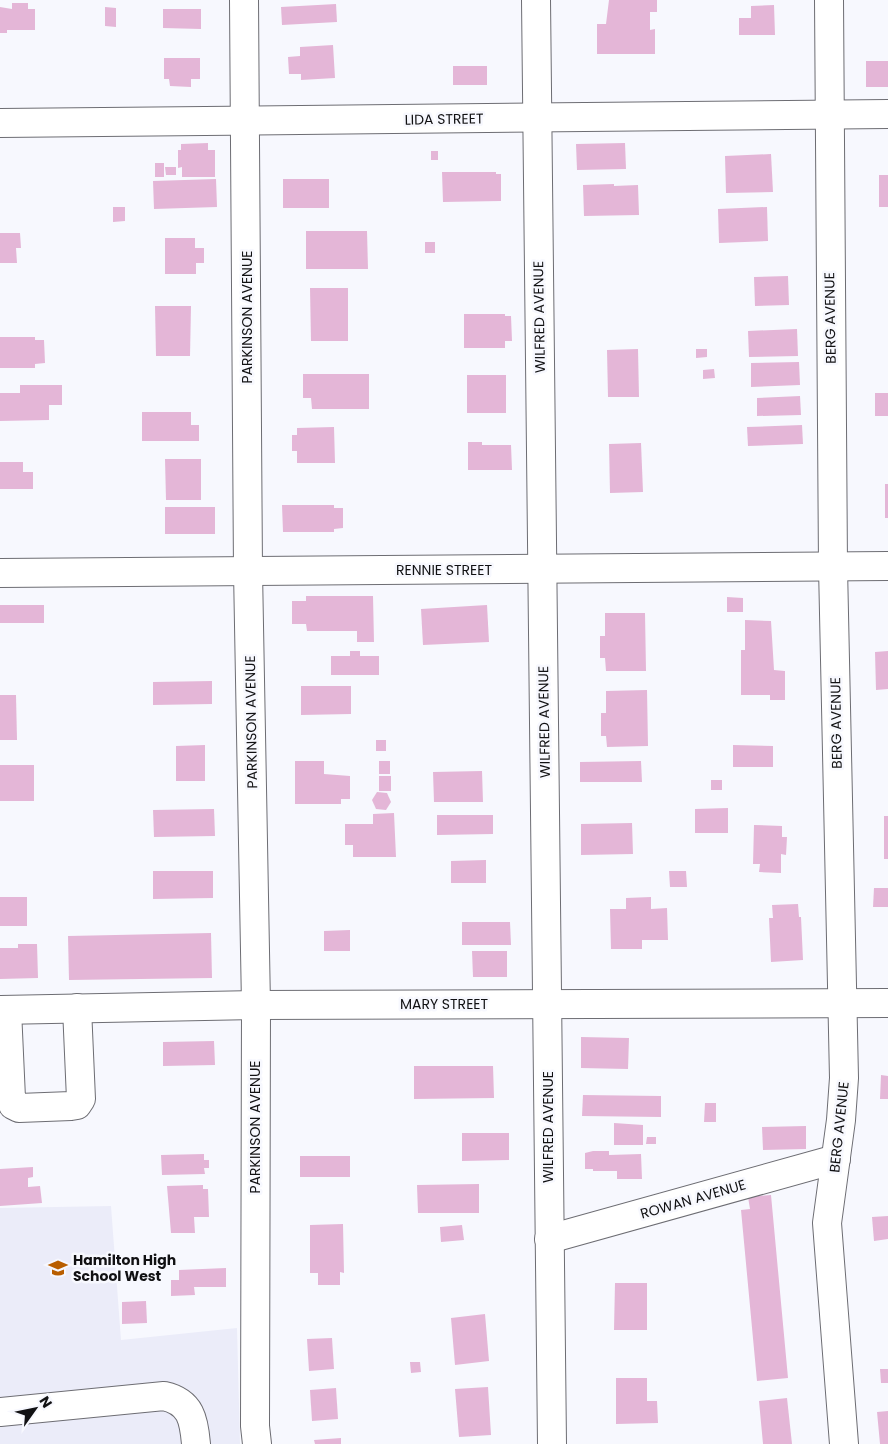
<svg xmlns="http://www.w3.org/2000/svg" width="888" height="1444" font-family="Poppins,sans-serif">
  <rect width="100%" height="100%" fill="#f7f8fe"/>
  <path fill="#ebecf9" d="M111 1206 121 1340 237 1328 240 1444H0V1208Z"/>
  <g fill="#e4b6d7">
    <path d="M609 0H657V12H650V30L655 29V54H597V24H606Z"/>
    <path d="M12 3H28V9H35V30H7V33H0V7L12 9Z"/>
    <path d="M336 4 337 22 282 25 281 7Z"/>
    <path d="M774 5 775 35H739V18H751V6Z"/>
    <path d="M105 7 116 8V27L105 26Z"/>
    <path d="M163 9H201V29L163 28Z"/>
    <path d="M333 45 335 78 301 80V74H289L288 57 300 56V47Z"/>
    <path d="M164 58H200V79H191V87L170 86 169 79H164Z"/>
    <rect x="866" y="61" width="22" height="26"/>
    <rect x="453" y="66" width="34" height="19"/>
    <path d="M208 143V150H215V177H182V167L178 168V150H181V144Z"/>
    <path d="M625 143 626 169 577 170 576 144Z"/>
    <rect x="431" y="151" width="7" height="9"/>
    <path d="M771 154 773 192 726 193 725 156Z"/>
    <rect x="155" y="163" width="9" height="14"/>
    <path d="M165 167H176V175H166Z"/>
    <path d="M442 172H496V174H501V201L443 202Z"/>
    <rect x="879" y="175" width="9" height="32"/>
    <path d="M216 179 217 207 154 209 153 181Z"/>
    <rect x="283" y="179" width="46" height="29"/>
    <path d="M614 184V186L638 185 639 215 584 216 583 185Z"/>
    <path d="M113 207H125V221L113 222Z"/>
    <path d="M767 207 768 241 719 243 718 209Z"/>
    <path d="M306 231H367L368 269H306Z"/>
    <path d="M0 233H20L21 248H16L17 263H0Z"/>
    <path d="M165 238H195V248H204V263H196V274H165Z"/>
    <rect x="425" y="242" width="10" height="11"/>
    <path d="M788 276 789 305 755 306 754 277Z"/>
    <path d="M310 288H348V341H311Z"/>
    <path d="M155 306H191L190 356H156Z"/>
    <path d="M464 314H505V316H511L512 341H505V348H464Z"/>
    <path d="M797 329 798 356 749 357 748 331Z"/>
    <path d="M0 337H35V340H44L45 363 35 364V368H0Z"/>
    <path d="M638 349 639 397H608L607 350Z"/>
    <path d="M696 349H707V357L696 358Z"/>
    <path d="M799 362 800 385 751 387V363Z"/>
    <path d="M714 369 715 378 703 379V370Z"/>
    <path d="M303 374H369V409H312L311 398H303Z"/>
    <rect x="467" y="375" width="39" height="38"/>
    <path d="M20 385H62V405H49V420L0 421V393H20Z"/>
    <rect x="875" y="393" width="13" height="23"/>
    <path d="M800 396 801 415 757 416V398Z"/>
    <path d="M142 412H191V425H199V441H142Z"/>
    <path d="M802 425 803 444 748 446 747 427Z"/>
    <path d="M334 427 335 463H297V451H292V435H297V428Z"/>
    <path d="M468 442H482V445H511L512 470H468Z"/>
    <path d="M641 443 643 492 610 493 609 444Z"/>
    <path d="M165 459H201V500H166Z"/>
    <path d="M0 462H23V472H33V489H0Z"/>
    <rect x="885" y="484" width="3" height="34"/>
    <path d="M282 505H334V508H343V528L334 529V532H283Z"/>
    <rect x="165" y="507" width="50" height="27"/>
    <path d="M306 596H373L374 642H357V631H307L306 624H292V601H306Z"/>
    <path d="M727 597 743 598V612H727Z"/>
    <rect x="0" y="605" width="44" height="18"/>
    <path d="M487 605 489 642 423 645 421 609Z"/>
    <path d="M605 613H645L646 671H606L605 658H600V636H605Z"/>
    <path d="M745 620 771 621 774 670 785 671V700H770V695H741V650H745Z"/>
    <path d="M350 651H360V656H379V675H331V656H350Z"/>
    <path d="M888 651V689L876 690 875 652Z"/>
    <path d="M212 681V704L153 705V682Z"/>
    <path d="M301 686H351V714L301 715Z"/>
    <path d="M647 690 648 746 607 747 606 736H601V713H606V691Z"/>
    <path d="M0 695H16L17 740H0Z"/>
    <rect x="376" y="740" width="10" height="11"/>
    <path d="M205 745V781H176V746Z"/>
    <path d="M733 745 773 746V767H733Z"/>
    <path d="M295 761H324V774L350 776V799H341V804H295Z"/>
    <rect x="379" y="761" width="11" height="13"/>
    <path d="M641 761 642 782H580V762Z"/>
    <rect x="0" y="765" width="34" height="36"/>
    <path d="M482 771 483 802H434L433 772Z"/>
    <rect x="379" y="776" width="12" height="15"/>
    <rect x="711" y="780" width="11" height="10"/>
    <path d="M377 792 387 793 391 802 386 810 376 809 372 800Z"/>
    <path d="M728 808V833H695V809Z"/>
    <path d="M214 809 215 836 154 837 153 810Z"/>
    <path d="M394 813 396 857H353V845H345V824H373V814Z"/>
    <path d="M437 815H493V834L437 835Z"/>
    <rect x="884" y="816" width="4" height="43"/>
    <path d="M632 823 633 854 581 855V824Z"/>
    <path d="M754 825 782 826V837H787L786 855 781 854V873L759 872 760 864H753Z"/>
    <path d="M486 860V883H451V861Z"/>
    <path d="M153 871H213V898L153 899Z"/>
    <path d="M669 871H686L687 887H670Z"/>
    <path d="M874 888H888V907H873Z"/>
    <rect x="0" y="897" width="27" height="29"/>
    <path d="M651 897V909L667 908 668 940H642V949H611L610 909H626V898Z"/>
    <path d="M798 904 799 917H801L803 960 771 962 769 918H773L772 905Z"/>
    <path d="M462 922H510L511 945H462Z"/>
    <path d="M350 930V951H324V931Z"/>
    <path d="M211 933 212 978 69 980 68 936Z"/>
    <path d="M18 944H37L38 978 0 979V948H18Z"/>
    <path d="M472 951H507V977H473Z"/>
    <path d="M581 1037 629 1038 628 1069 581 1068Z"/>
    <path d="M214 1041 215 1065 163 1066V1042Z"/>
    <path d="M414 1066H493L494 1098 414 1099Z"/>
    <path d="M881 1075 888 1076V1099H880Z"/>
    <path d="M583 1095 661 1096V1117L582 1116Z"/>
    <path d="M705 1103H716V1122H704Z"/>
    <path d="M614 1123 643 1125V1145H614Z"/>
    <path d="M806 1126V1149L763 1150 762 1127Z"/>
    <path d="M462 1133H509V1160L462 1161Z"/>
    <path d="M647 1137H656V1144H646Z"/>
    <path d="M593 1151H609V1155L641 1154 642 1179H617V1171H593V1169H585V1153Z"/>
    <path d="M204 1154V1160H209V1168H204L205 1174 162 1175 161 1155Z"/>
    <rect x="300" y="1156" width="50" height="21"/>
    <path d="M33 1167V1177L28 1178V1187L40 1186 42 1203 0 1206V1169Z"/>
    <path d="M479 1184V1213H418L417 1185Z"/>
    <path d="M203 1185V1189H208L209 1217H194L195 1233H171L167 1186Z"/>
    <path d="M771 1195 788 1378 757 1381 741 1210 750 1209 748 1197Z"/>
    <path d="M888 1216V1239L874 1241 872 1217Z"/>
    <path d="M343 1224 344 1273 340 1272V1285H318V1273H310V1225Z"/>
    <path d="M462 1225 464 1240 441 1242 440 1227Z"/>
    <path d="M226 1268V1287H194L195 1295 171 1296V1280H179V1270Z"/>
    <path d="M615 1283H647V1330H614Z"/>
    <path d="M146 1301 147 1323 122 1324V1302Z"/>
    <path d="M485 1314 489 1361 455 1365 451 1318Z"/>
    <path d="M332 1338 334 1369 309 1371 307 1339Z"/>
    <path d="M410 1362H420L421 1372 411 1373Z"/>
    <path d="M880 1369H888V1383H881Z"/>
    <path d="M616 1378H647V1401H657L658 1423 616 1424Z"/>
    <path d="M488 1387 491 1435 459 1437 455 1389Z"/>
    <path d="M336 1388 338 1419 312 1421 310 1390Z"/>
    <path d="M787 1398 792 1444H763L759 1401Z"/>
    <path d="M888 1411V1444H880L877 1412Z"/>
    <path d="M341 1438V1444H315L314 1440Z"/>
  </g>
  <g fill="none" stroke-linecap="round" stroke-linejoin="round">
    <g stroke="#6d6d73" stroke-width="30">
      <g id="minor">
        <path d="M244 0 248 571 256 1005 255 1426 257 1444"/>
        <path d="M536 0 552 1444"/>
        <path d="M829 0 833 567 844 1078 841 1120 827 1223 844 1444"/>
        <path d="M0 123 888 114"/>
        <path d="M0 573 888 566"/>
        <path d="M0 1010 256 1005 888 1003"/>
        <path d="M7 1010 11 1098 13 1105 19 1108 71 1106 77 1105 81 1099 77 1008"/>
        <path d="M549 1239 836 1159"/>
        <path d="M0 1412 164 1396C191 1402 194 1420 196 1444"/>
      </g>
    </g>
    <use href="#minor" stroke="#fff" stroke-width="28"/>
  </g>
  <defs>
    <g id="school-bare" transform="scale(1.5)"><path d="M0-5L7-2L0 1L-7-2ZM-4 1L0 2.5L4 1V4Q0 6-4 4Z" fill="#b95e00" stroke="#f7f8fe" stroke-width="2.5" paint-order="stroke"/></g>
  </defs>
  <g fill-rule="evenodd">
    <use href="#school-bare" x="58" y="1268"/>
  </g>
  <g text-anchor="middle" stroke-width="5" stroke-linejoin="round" paint-order="stroke">
    <g font-size="14" fill="#111113" stroke="#f7f8fe">
      <text transform="translate(444 119) rotate(-1)" y="5">LIDA STREET</text>
      <text transform="translate(247 317) rotate(-90)" y="5">PARKINSON AVENUE</text>
      <text transform="translate(539 317) rotate(-91)" y="5">WILFRED AVENUE</text>
      <text transform="translate(830 318) rotate(-91)" y="5">BERG AVENUE</text>
      <text x="444" y="575">RENNIE STREET</text>
      <text transform="translate(251 722) rotate(-91)" y="5">PARKINSON AVENUE</text>
      <text transform="translate(544 722) rotate(-91)" y="5">WILFRED AVENUE</text>
      <text transform="translate(836 723) rotate(-91)" y="5">BERG AVENUE</text>
      <text x="444" y="1009">MARY STREET</text>
      <text transform="translate(255 1127) rotate(-90)" y="5">PARKINSON AVENUE</text>
      <text transform="translate(548 1127) rotate(-90)" y="5">WILFRED AVENUE</text>
      <text transform="translate(839 1127) rotate(-84)" y="5">BERG AVENUE</text>
      <text transform="translate(693 1199) rotate(-16)" y="5">ROWAN AVENUE</text>
    </g>
    <g font-size="14" font-weight="bold" fill="#111113" stroke="#f7f8fe" text-anchor="start">
      <text x="73" y="1265">Hamilton High<tspan x="73" dy="16">School West</tspan></text>
    </g>
  </g>
  <g transform="translate(35 1409) rotate(57)" stroke="#f7f8fe" stroke-width="4" paint-order="stroke">
  <path d="M0-4L9 19L0 12L-9 19Z" fill="#111113"/>
  <text y="-8" font-size="14" font-weight="bold" text-anchor="middle" fill="#111113">N</text>
  </g>
</svg>
